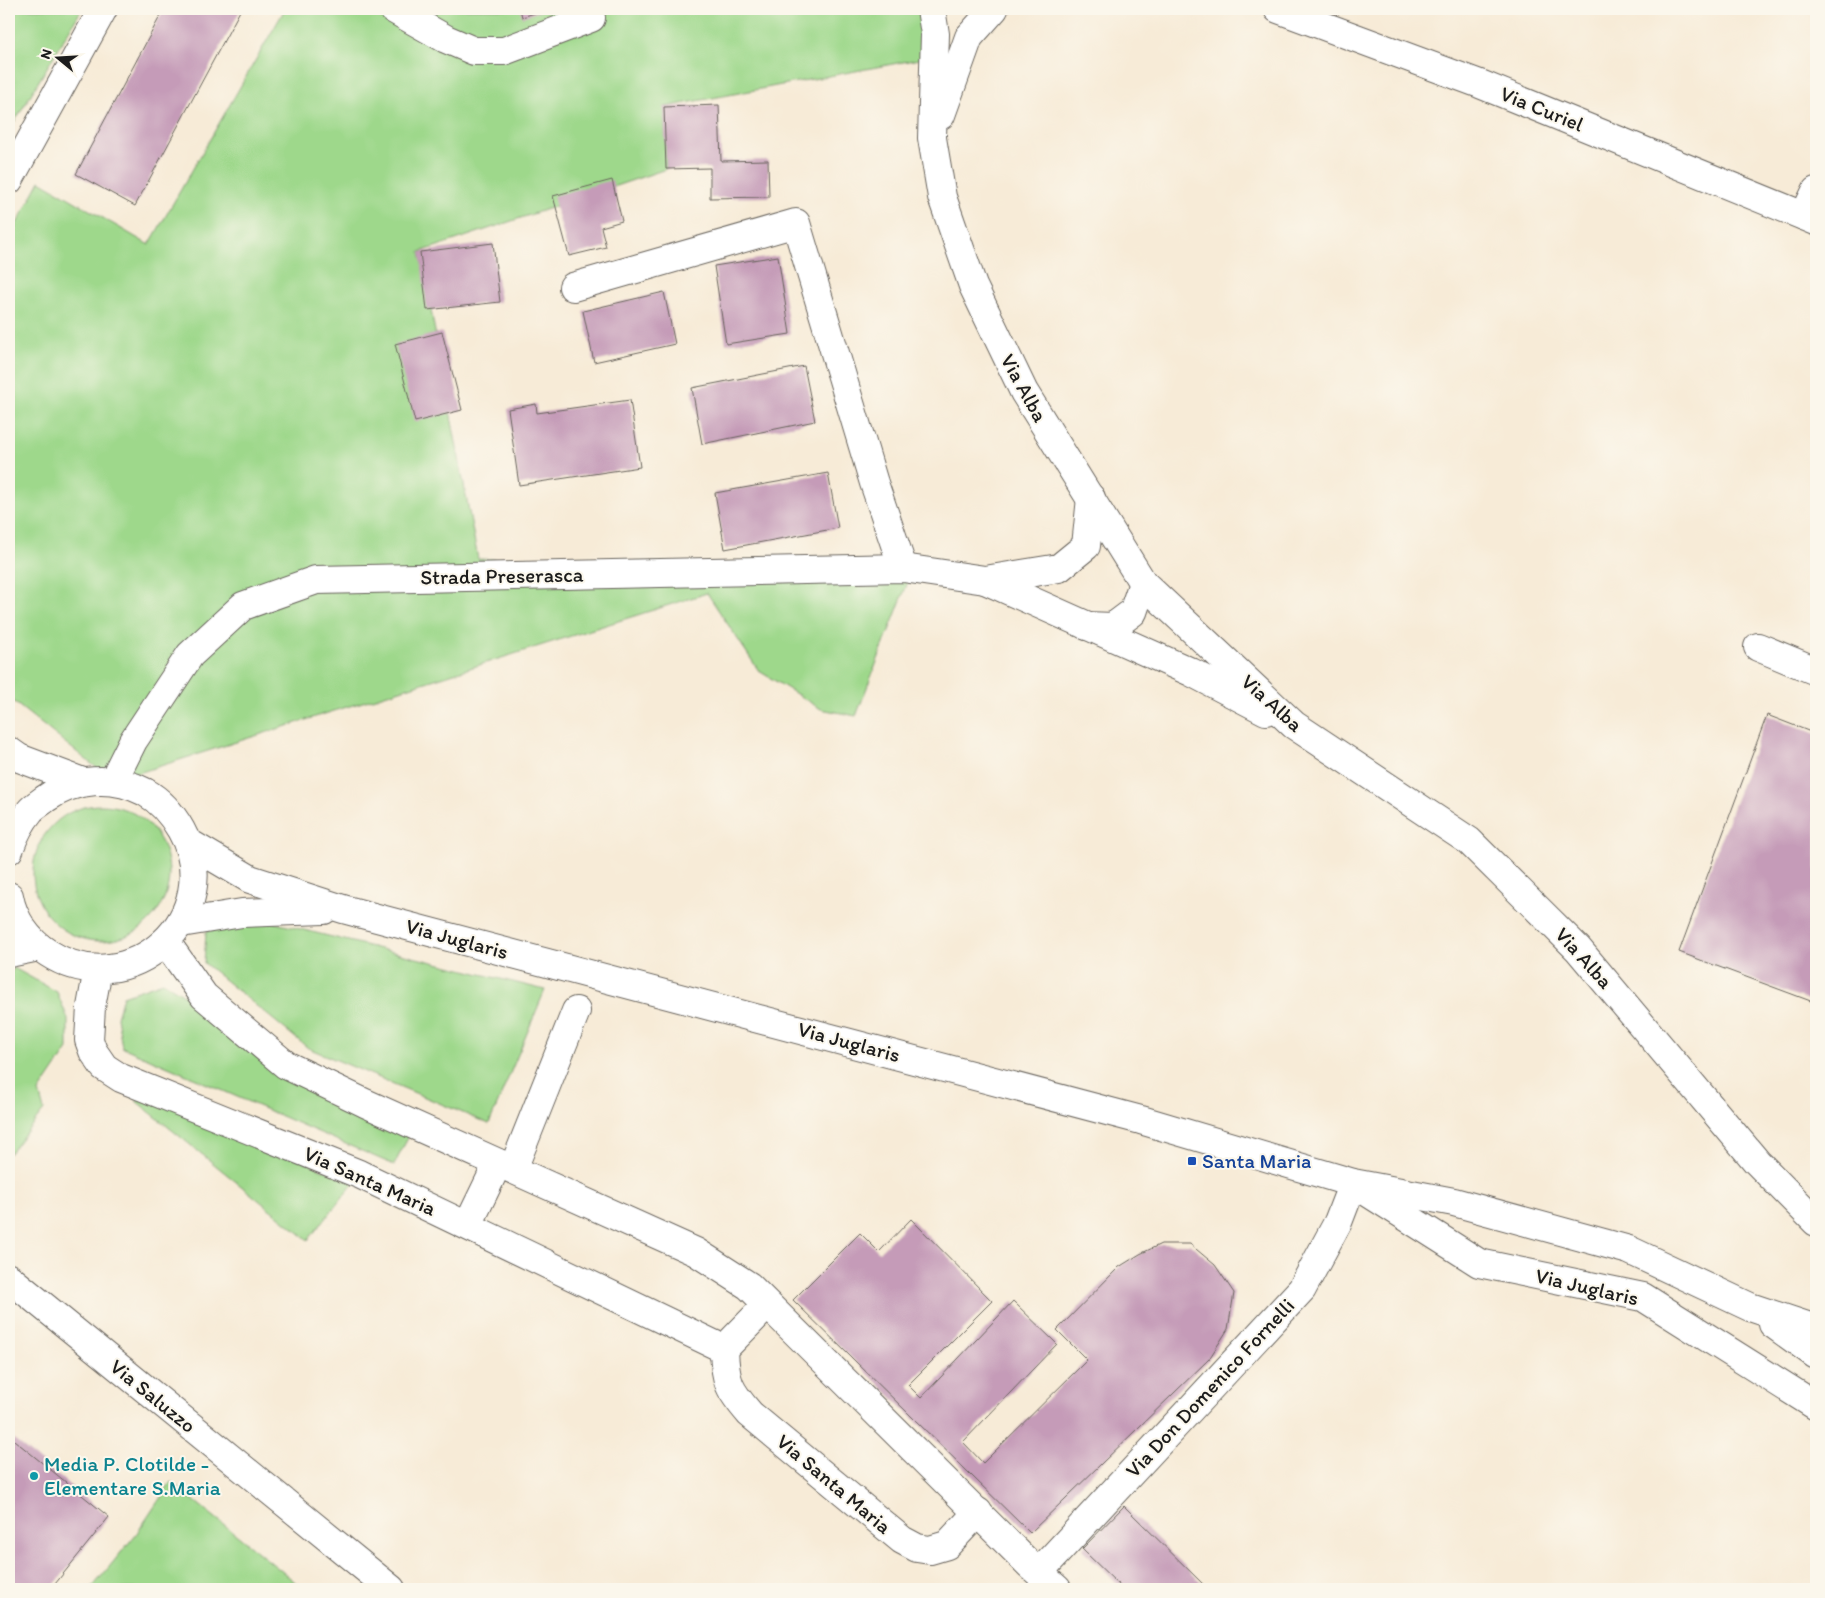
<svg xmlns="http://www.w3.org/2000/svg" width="1825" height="1598" font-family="Itim,sans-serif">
  <rect width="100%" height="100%" fill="#fbf7ec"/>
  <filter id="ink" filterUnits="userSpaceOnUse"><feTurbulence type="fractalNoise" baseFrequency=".02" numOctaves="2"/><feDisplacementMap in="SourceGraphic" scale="10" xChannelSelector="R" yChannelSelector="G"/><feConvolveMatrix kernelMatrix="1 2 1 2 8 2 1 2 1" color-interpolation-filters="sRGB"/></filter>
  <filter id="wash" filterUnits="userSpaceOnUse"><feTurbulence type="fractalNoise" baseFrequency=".0096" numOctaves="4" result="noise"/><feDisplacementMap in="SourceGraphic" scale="20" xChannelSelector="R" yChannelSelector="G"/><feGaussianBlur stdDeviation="1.12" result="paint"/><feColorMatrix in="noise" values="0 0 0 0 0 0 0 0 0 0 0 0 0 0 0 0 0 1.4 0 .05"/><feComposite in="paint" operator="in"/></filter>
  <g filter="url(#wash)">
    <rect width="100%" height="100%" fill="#f7ebd7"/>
    <g fill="#9ed88b" stroke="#5d7a54">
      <path d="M9 9H82L9 131Z"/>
      <path d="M285 9H929L935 56 665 107 666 169 420 252 478 559 913 569 856 716 821 709 759 671 707 593 113 781 9 698V238L40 181 149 245Z"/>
      <circle cx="101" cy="873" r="68"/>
      <path d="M252 917 545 990 489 1124 308 1048 204 963 206 932Z"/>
      <path d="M14 968 57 992 68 1019V1049L39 1092 44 1110 9 1154V976Z"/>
      <path d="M163 982 411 1132 394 1165 122 1047 117 1017 123 996Z"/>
      <path d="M149 1094 354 1183 308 1240 136 1101Z"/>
      <path d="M171 1482 304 1589H91L137 1533Z"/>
    </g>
    <g id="blocks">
      <g fill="#c59bb8">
        <path d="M164 9H241L135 206 76 174Z"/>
        <path d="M520 9H547L522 17Z"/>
        <path d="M719 105 721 161 768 160 769 197 710 198V168L666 169 664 107Z"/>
        <path d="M612 180 622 221 601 227 606 247 569 256 553 196Z"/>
        <path d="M493 243 500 302 427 310 420 252Z"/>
        <path d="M778 256 790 334 726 344 714 266Z"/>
        <path d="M664 292 675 344 594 362 583 311Z"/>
        <path d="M442 332 462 410 415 422 395 344Z"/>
        <path d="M804 366 815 421 702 444 692 388Z"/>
        <path d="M630 400 640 467 519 485 508 409 536 404 537 413Z"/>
        <path d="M828 473 838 528 725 549 715 493Z"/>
        <path d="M1767 715 1816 734V1003L1679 952Z"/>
        <path d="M911 1219 992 1301 908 1385 921 1398 1013 1301 1057 1344 963 1442 983 1463 1087 1360 1057 1330 1119 1267 1140 1254 1161 1244H1190L1215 1265 1234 1293 1228 1329 1209 1359 1030 1533 793 1300 860 1233 879 1252Z"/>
        <path d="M9 1436 109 1517 51 1589H12L9 1587Z"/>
        <path d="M1124 1506 1208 1589H1123L1082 1549Z"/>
      </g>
    </g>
  </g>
  <g filter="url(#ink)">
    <use href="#blocks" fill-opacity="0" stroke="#69645d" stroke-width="1"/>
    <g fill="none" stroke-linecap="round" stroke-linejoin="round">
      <g stroke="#69645d" stroke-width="30">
        <g id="minor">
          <path d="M393 9 446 39 474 51H504L591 18"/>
          <path d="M931 9 935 34 932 138 942 197 973 286 1024 392 1143 583 1294 725 1469 841 1578 949 1757 1162 1816 1222"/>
          <path d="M1278 9 1480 84 1816 221"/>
          <path d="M941 115 969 37 994 9"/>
          <path d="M9 180 103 9"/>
          <path d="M1804 216 1816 191"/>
          <path d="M573 287 796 223 874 483 903 568"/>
          <path d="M1091 498 1086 546 1059 568 985 580 1191 672 1266 711"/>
          <path d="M1087 626 1113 627 1133 612 1143 583"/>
          <path d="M1758 647 1816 671"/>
          <path d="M113 781 133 741 190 655 243 606 316 580 903 568 985 580"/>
          <path d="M166 942 204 996 286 1065 365 1103 696 1252 749 1286 1030 1565 1057 1589"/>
          <path d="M9 953 39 947"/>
          <path d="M98 969 91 1007 89 1040 93 1051 104 1067 121 1078 359 1174 724 1349 767 1305"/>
          <path d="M513 1169 576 1011"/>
          <path d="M468 1225 498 1163"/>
          <path d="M9 1278 391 1589"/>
          <path d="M724 1349C725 1382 729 1390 750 1414L902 1540 917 1548 930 1550 947 1545 978 1512"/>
          <path d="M1039 1572 1302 1289 1338 1222 1353 1183 1479 1263 1643 1297 1816 1406"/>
        </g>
      </g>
      <g stroke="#69645d" stroke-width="30">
        <g id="tertiary">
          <path d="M9 751 19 758 83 782"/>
          <path d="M189 843 250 879 343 909 1141 1120 1353 1183 1454 1202 1629 1250 1750 1307 1816 1329"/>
          <path d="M9 850C14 836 20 823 30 811 34 806 40 803 45 799 74 778 113 775 145 792 161 801 172 814 181 830 229 914 130 1006 48 953 28 941 13 919 9 896"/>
          <path d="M181 923 242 913 324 910"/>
          <path d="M1773 1324 1816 1355"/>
        </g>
      </g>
      <use href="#minor" stroke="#fff" stroke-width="28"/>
      <use href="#tertiary" stroke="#fff" stroke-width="28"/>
    </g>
  </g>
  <rect fill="#1a4fb4" stroke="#fbf7ec" stroke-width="2" x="1187" y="1156" width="10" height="10" rx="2.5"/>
  <circle fill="#0f9aa8" stroke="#fbf7ec" stroke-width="2" cx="34" cy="1476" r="5"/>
  <g text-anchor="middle" stroke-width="4" stroke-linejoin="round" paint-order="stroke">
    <g font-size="21" fill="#1c1c1c" stroke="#fbf7ec">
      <text transform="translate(1542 109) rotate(22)" y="7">Via Curiel</text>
      <text transform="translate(1024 388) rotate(61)" y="7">Via Alba</text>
      <text transform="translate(502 576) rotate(-1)" y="7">Strada Preserasca</text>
      <text transform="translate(1272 703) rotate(42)" y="7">Via Alba</text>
      <text transform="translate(457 939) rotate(15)" y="7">Via Juglaris</text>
      <text transform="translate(1584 958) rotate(48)" y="7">Via Alba</text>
      <text transform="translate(849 1042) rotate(15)" y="7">Via Juglaris</text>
      <text transform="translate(370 1181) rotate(24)" y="7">Via Santa Maria</text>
      <text transform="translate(1587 1287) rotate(13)" y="7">Via Juglaris</text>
      <text transform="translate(1210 1388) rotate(-47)" y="7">Via Don Domenico Fornelli</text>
      <text transform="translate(153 1396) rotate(39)" y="7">Via Saluzzo</text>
      <text transform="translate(834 1484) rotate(40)" y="7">Via Santa Maria</text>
    </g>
    <g font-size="21" fill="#164399" stroke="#fbf7ec" text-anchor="start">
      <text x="1202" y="1168">Santa Maria</text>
    </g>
    <g font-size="21" fill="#0d838f" stroke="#fbf7ec" text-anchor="start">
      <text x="44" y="1471">Media P. Clotilde -<tspan x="44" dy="24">Elementare S.Maria</tspan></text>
    </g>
  </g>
  <rect width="1825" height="1598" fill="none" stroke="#fbf7ec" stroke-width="30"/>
  <g transform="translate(58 58) rotate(288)" stroke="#fbf7ec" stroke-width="4" paint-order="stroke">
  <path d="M0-4L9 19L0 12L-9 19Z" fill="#1c1c1c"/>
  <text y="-8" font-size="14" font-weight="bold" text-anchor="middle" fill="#1c1c1c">N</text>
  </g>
</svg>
